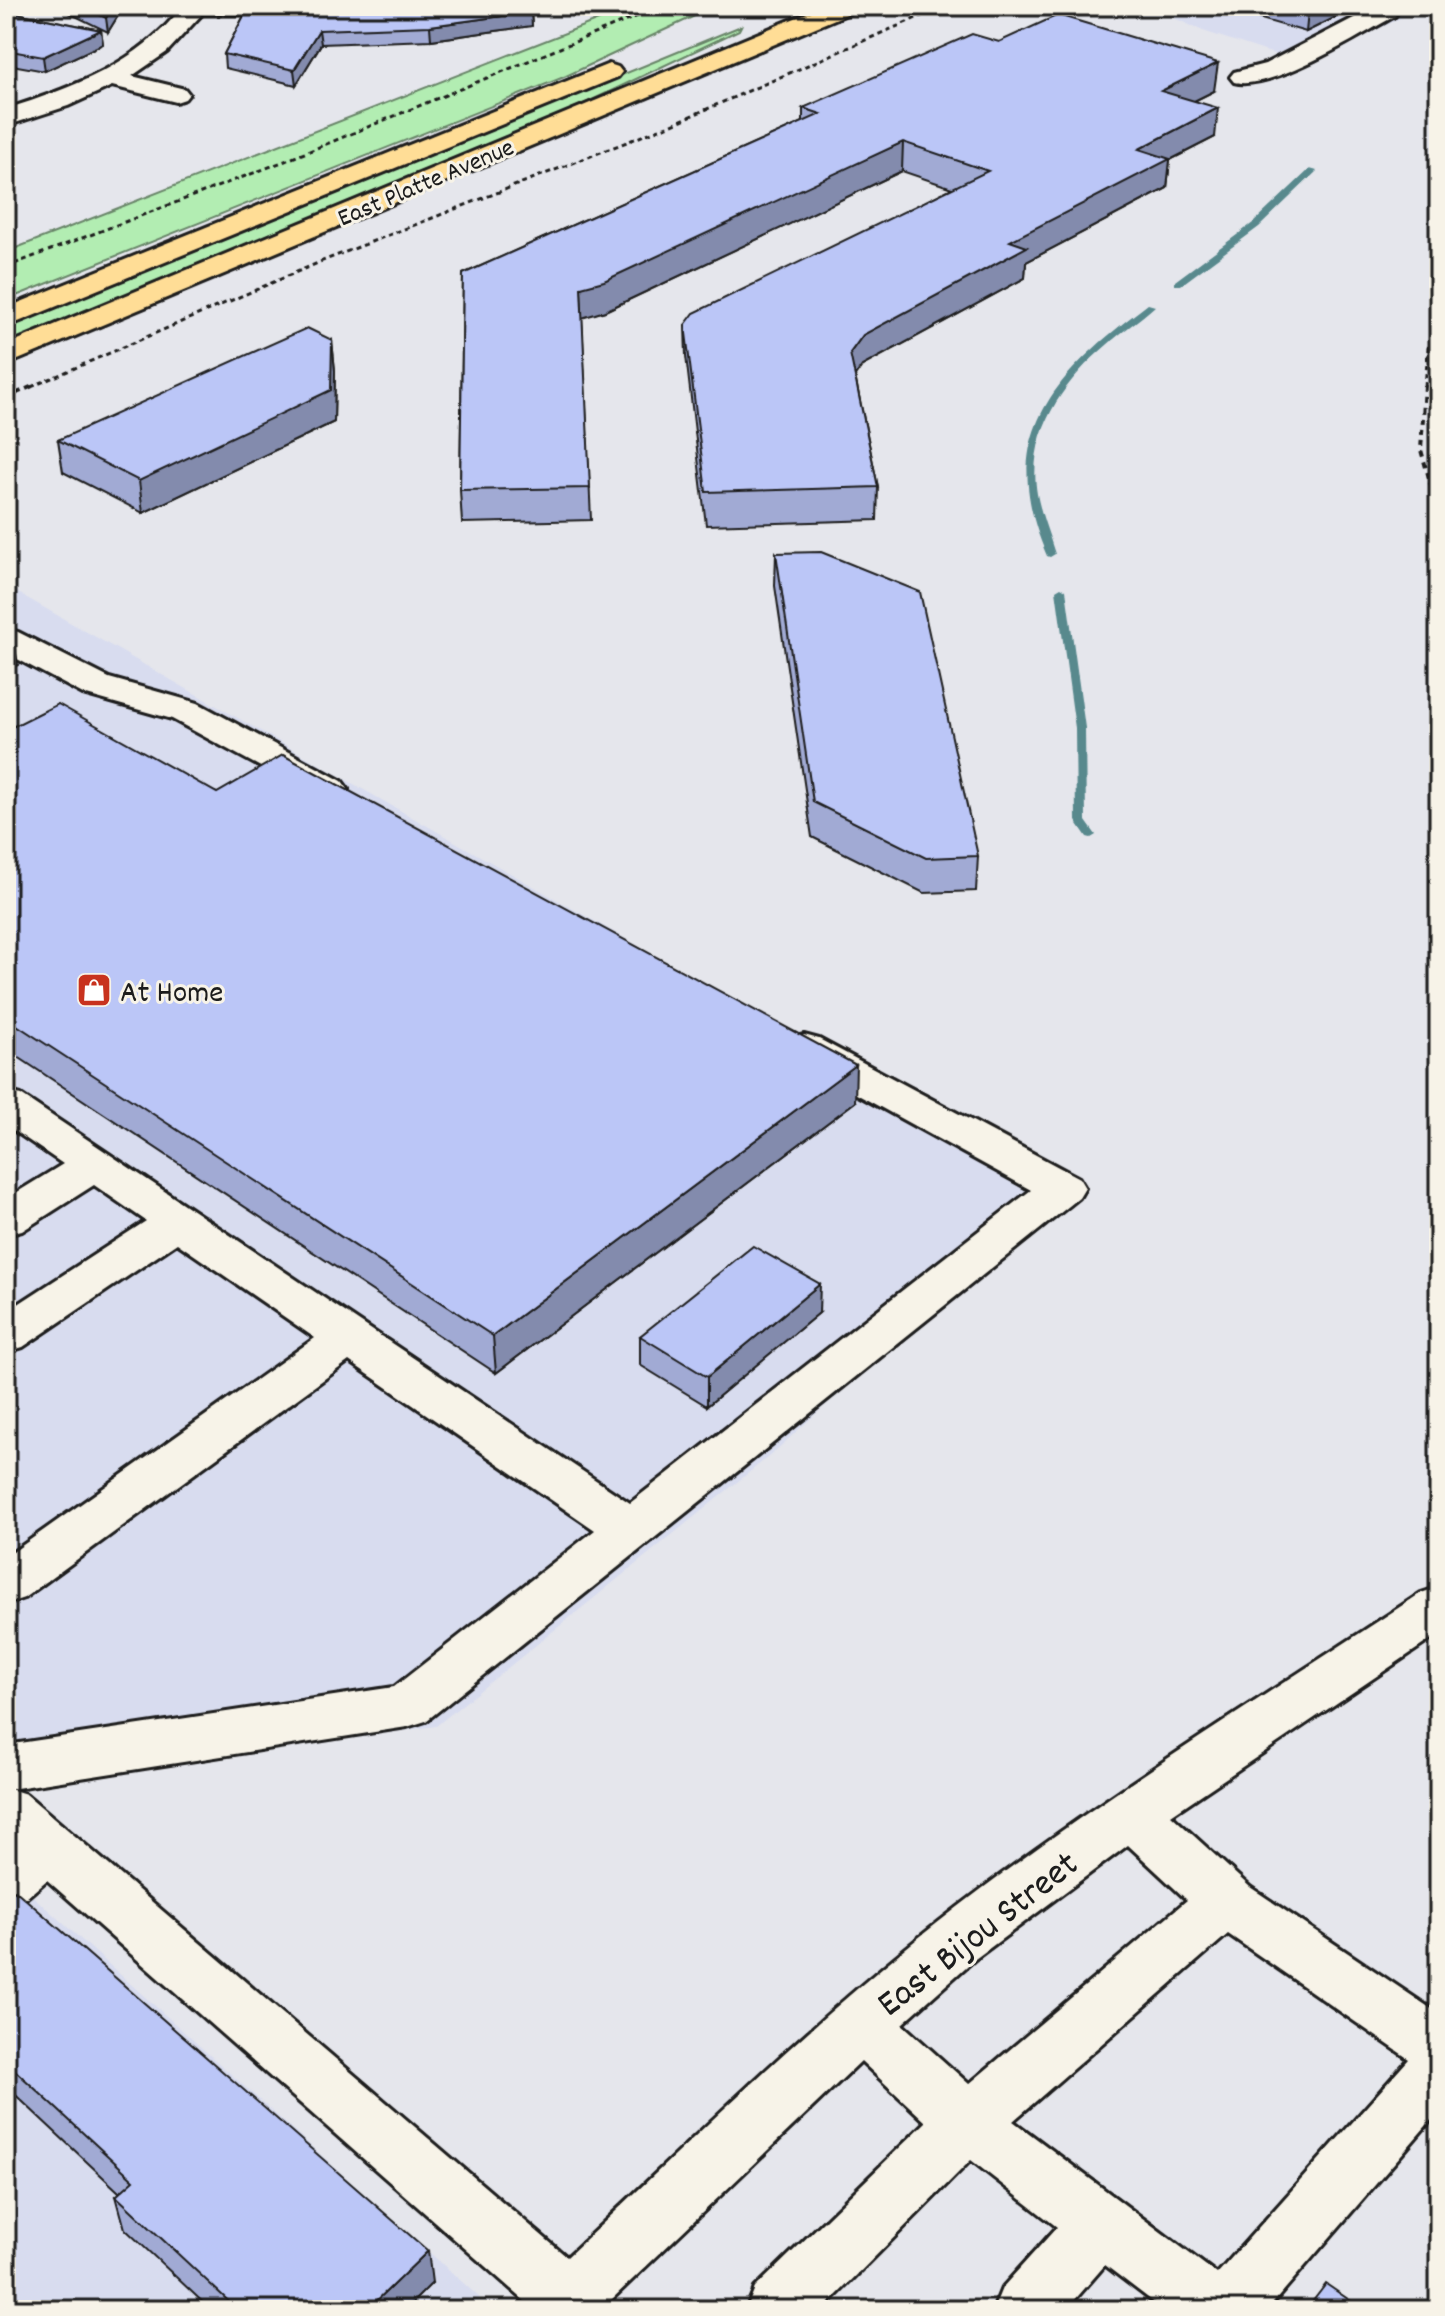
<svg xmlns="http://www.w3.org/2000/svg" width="1445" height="2316" font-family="Dekko,sans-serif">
  <rect width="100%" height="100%" fill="#e5e6ec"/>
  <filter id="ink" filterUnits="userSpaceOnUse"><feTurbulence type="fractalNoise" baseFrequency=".0125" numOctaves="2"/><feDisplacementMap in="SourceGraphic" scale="16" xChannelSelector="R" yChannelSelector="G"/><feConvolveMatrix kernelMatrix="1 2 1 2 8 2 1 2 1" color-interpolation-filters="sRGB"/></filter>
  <g filter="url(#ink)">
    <g fill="#d8dcef">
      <path d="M1147 6H1426L1305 64 1203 31Z"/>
      <path d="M6 586 1063 1188 773 1453 436 1726 29 1785 6 1766Z"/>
      <path d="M6 1872 480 2298 467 2310H6Z"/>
    </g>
    <g fill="#b2edb2" stroke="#678467" stroke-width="2">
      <path d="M634 6H716L564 77 6 300V252Z"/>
      <path d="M741 26 739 30 506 141 6 350V328Z"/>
    </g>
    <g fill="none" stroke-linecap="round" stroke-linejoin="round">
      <g fill="#58898d" fill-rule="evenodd">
        <path d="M1310 169 1317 171 1259 227 1181 285H1175V281L1253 223Z"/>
        <path d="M1148 304 1155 306C1140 320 1122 331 1107 345 1062 383 1027 433 1037 494 1041 515 1049 534 1055 554L1050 557 1047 556C994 434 1056 374 1148 304Z"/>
        <path d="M1061 587 1066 590 1085 728 1086 821 1096 835 1091 838 1087 837 1076 821 1075 728 1056 590Z"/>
      </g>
      <g stroke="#1c1c1c" stroke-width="6">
        <g id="minor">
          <path d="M183 6H425L422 11 413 13 350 16 203 13 167 52 132 76 185 89 189 94 185 99 176 102 112 86 68 106 6 126V109C73 88 139 63 183 6Z"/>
          <path d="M1377 6H1395L1398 11 1395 16C1360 35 1271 92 1234 82L1230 77 1234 72 1265 64Z"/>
          <path d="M6 628 18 632 109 678 198 703 342 781 348 789 342 797 329 800 316 797 172 719 83 694 6 653Z"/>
          <path d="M804 1035 819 1039 1079 1178 1085 1188 1079 1198 426 1721 407 1727 10 1789 26 1794 567 2257C688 2144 806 2026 936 1924 1090 1803 1258 1701 1421 1593L1439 1587V1634L1171 1815 1250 1887 1439 2014V2111L1267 2310H1164L1105 2265 1066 2310H993L1002 2288 1057 2227 971 2160 822 2310H746L755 2288 926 2122 861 2061 610 2301 614 2310H524L527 2303 47 1880 26 1898 6 1905V1848L9 1846 6 1843V1745L394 1687 595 1530 349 1361 24 1598 6 1604V1557L315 1338 177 1243 23 1347 6 1352V1312L146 1221 94 1185 22 1231 6 1235V1199L63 1164 6 1125V1091L21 1095 630 1503 1031 1190 789 1057 783 1048 789 1039ZM1128 1845 1187 1900 969 2084 902 2024 975 1959ZM1228 1934 1409 2059 1217 2274 1013 2121Z"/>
        </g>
      </g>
      <g stroke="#1c1c1c" stroke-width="6">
        <g id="highway">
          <path d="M824 6H857L854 11 6 365V345Z"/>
          <path d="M609 64 618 67 622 72 618 77 6 327V308Z"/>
        </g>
      </g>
      <g stroke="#1c1c1c" stroke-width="3" stroke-dasharray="5 4" stroke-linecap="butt">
        <path d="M6 267 285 161 662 6"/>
        <path d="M31 387 320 262 670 125 944 6"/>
        <path d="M1425 387 1428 348 1439 322"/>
      </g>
      <g stroke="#1c1c1c" stroke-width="4" stroke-dasharray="6 5" stroke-linecap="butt">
        <path d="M1425 385 1421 450 1439 513"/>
        <path d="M6 398 35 385"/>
      </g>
      <use href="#minor" fill="#f7f3e8" fill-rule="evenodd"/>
      <use href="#highway" fill="#ffdd96" fill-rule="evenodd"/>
    </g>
    <g fill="#a1aad4" stroke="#1c1c1c" stroke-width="2">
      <path d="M55 6H124L108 32Z"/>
      <path d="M249 6 531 12 532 26 431 40 321 44 296 85 225 68 224 54Z"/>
      <path d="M1216 6H1358L1306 32Z"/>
      <path d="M6 11 101 30 103 44 45 71 6 64Z"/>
      <path d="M999 42 1214 91 1194 101 1215 137 1170 160 1167 188 1026 262 1025 278 862 366 855 376 878 487 877 520 706 525 686 356 685 325 952 188 902 171 605 311 582 317 591 520 462 523 460 490 463 274 803 122V108Z"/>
      <path d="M332 340 335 371 334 422 143 513 63 472 58 440Z"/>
      <path d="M776 553 978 856 976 891 924 893 812 837 775 586Z"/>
      <path d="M6 730 217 793 855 1102 496 1373 6 1049Z"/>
      <path d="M819 1313 707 1406 640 1365V1336Z"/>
      <path d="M6 1897 432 2283 405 2310H211L125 2229 116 2196 120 2193 6 2086Z"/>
    </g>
    <g fill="#838bad" stroke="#1c1c1c" stroke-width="2">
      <path d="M113 6H124L108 32 106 18Z"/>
      <path d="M1321 6H1358L1306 32 1308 12Z"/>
      <path d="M531 12 532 26 431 40 430 26Z"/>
      <path d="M101 30 103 44 45 71 43 57Z"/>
      <path d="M319 30 321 44 296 85 294 70Z"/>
      <path d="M1218 63 1214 91 1158 119 1161 91Z"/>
      <path d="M1218 108 1215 137 1170 160 1167 188 1026 262 1025 278 862 366 849 385 850 353 863 335 1010 241 1139 149Z"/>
      <path d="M903 142 902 171 605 311 582 318 581 287Z"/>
      <path d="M332 340 335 371 334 422 143 513 139 481Z"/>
      <path d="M12 631 18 665 6 671V634Z"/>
      <path d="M856 1065 855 1102 496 1373 493 1336Z"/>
      <path d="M820 1284 819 1313 707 1406V1377Z"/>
      <path d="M428 2251 432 2283 405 2310H367Z"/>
    </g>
    <g fill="#bbc6f7" stroke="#1c1c1c" stroke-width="2">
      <path d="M82 6H113L106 18Z"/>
      <path d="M249 6H519L531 12 430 26 319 30 294 70 224 54Z"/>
      <path d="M1286 6H1321L1308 12Z"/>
      <path d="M6 11 101 30 43 57 6 50Z"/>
      <path d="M1058 15 1218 63 1161 91 1218 108 1139 149 1170 159 1010 241 1027 247 863 335 850 353 878 487 706 492 685 325 694 313 988 171 903 142 604 281 581 287 590 488 460 490 463 274 821 114 803 108 972 34 999 42Z"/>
      <path d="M307 328 332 340 331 390 139 481 58 440Z"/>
      <path d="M821 552 920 592 978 856 926 858 813 802 776 553Z"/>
      <path d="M6 628 12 631 6 634Z"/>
      <path d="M58 704 217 793 283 755 856 1065 493 1336 6 1018V730Z"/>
      <path d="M753 1246 820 1284 707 1377 640 1336Z"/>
      <path d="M15 1890 428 2251 367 2310H238L116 2196 134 2180 6 2062V1897Z"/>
      <path d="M1326 2284 1364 2310H1306Z"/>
    </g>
  </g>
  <defs>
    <g id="shop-square" transform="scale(1.8)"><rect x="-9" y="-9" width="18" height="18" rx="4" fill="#c8321e" stroke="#f7f3e8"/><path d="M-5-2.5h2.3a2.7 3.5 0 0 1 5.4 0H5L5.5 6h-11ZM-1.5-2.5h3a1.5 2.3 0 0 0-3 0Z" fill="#fff"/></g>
  </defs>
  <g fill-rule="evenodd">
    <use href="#shop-square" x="94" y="990"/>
  </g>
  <g text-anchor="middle" stroke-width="6" stroke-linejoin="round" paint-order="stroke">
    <g font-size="26" fill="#1c1c1c" stroke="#f7f3e8">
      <text transform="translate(425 181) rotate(-23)" y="9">East Platte Avenue</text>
    </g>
    <g font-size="32" fill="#1c1c1c" stroke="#f7f3e8" text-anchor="start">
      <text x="120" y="1001">At Home</text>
    </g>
    <g font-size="38" fill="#1c1c1c" stroke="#f7f3e8">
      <text transform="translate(976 1932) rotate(-38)" y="13">East Bijou Street</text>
    </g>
  </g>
  <rect width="1445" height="2316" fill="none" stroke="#f7f3e8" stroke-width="32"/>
  <rect x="16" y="16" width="1413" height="2284" fill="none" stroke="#1c1c1c" stroke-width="3" filter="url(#ink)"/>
</svg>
